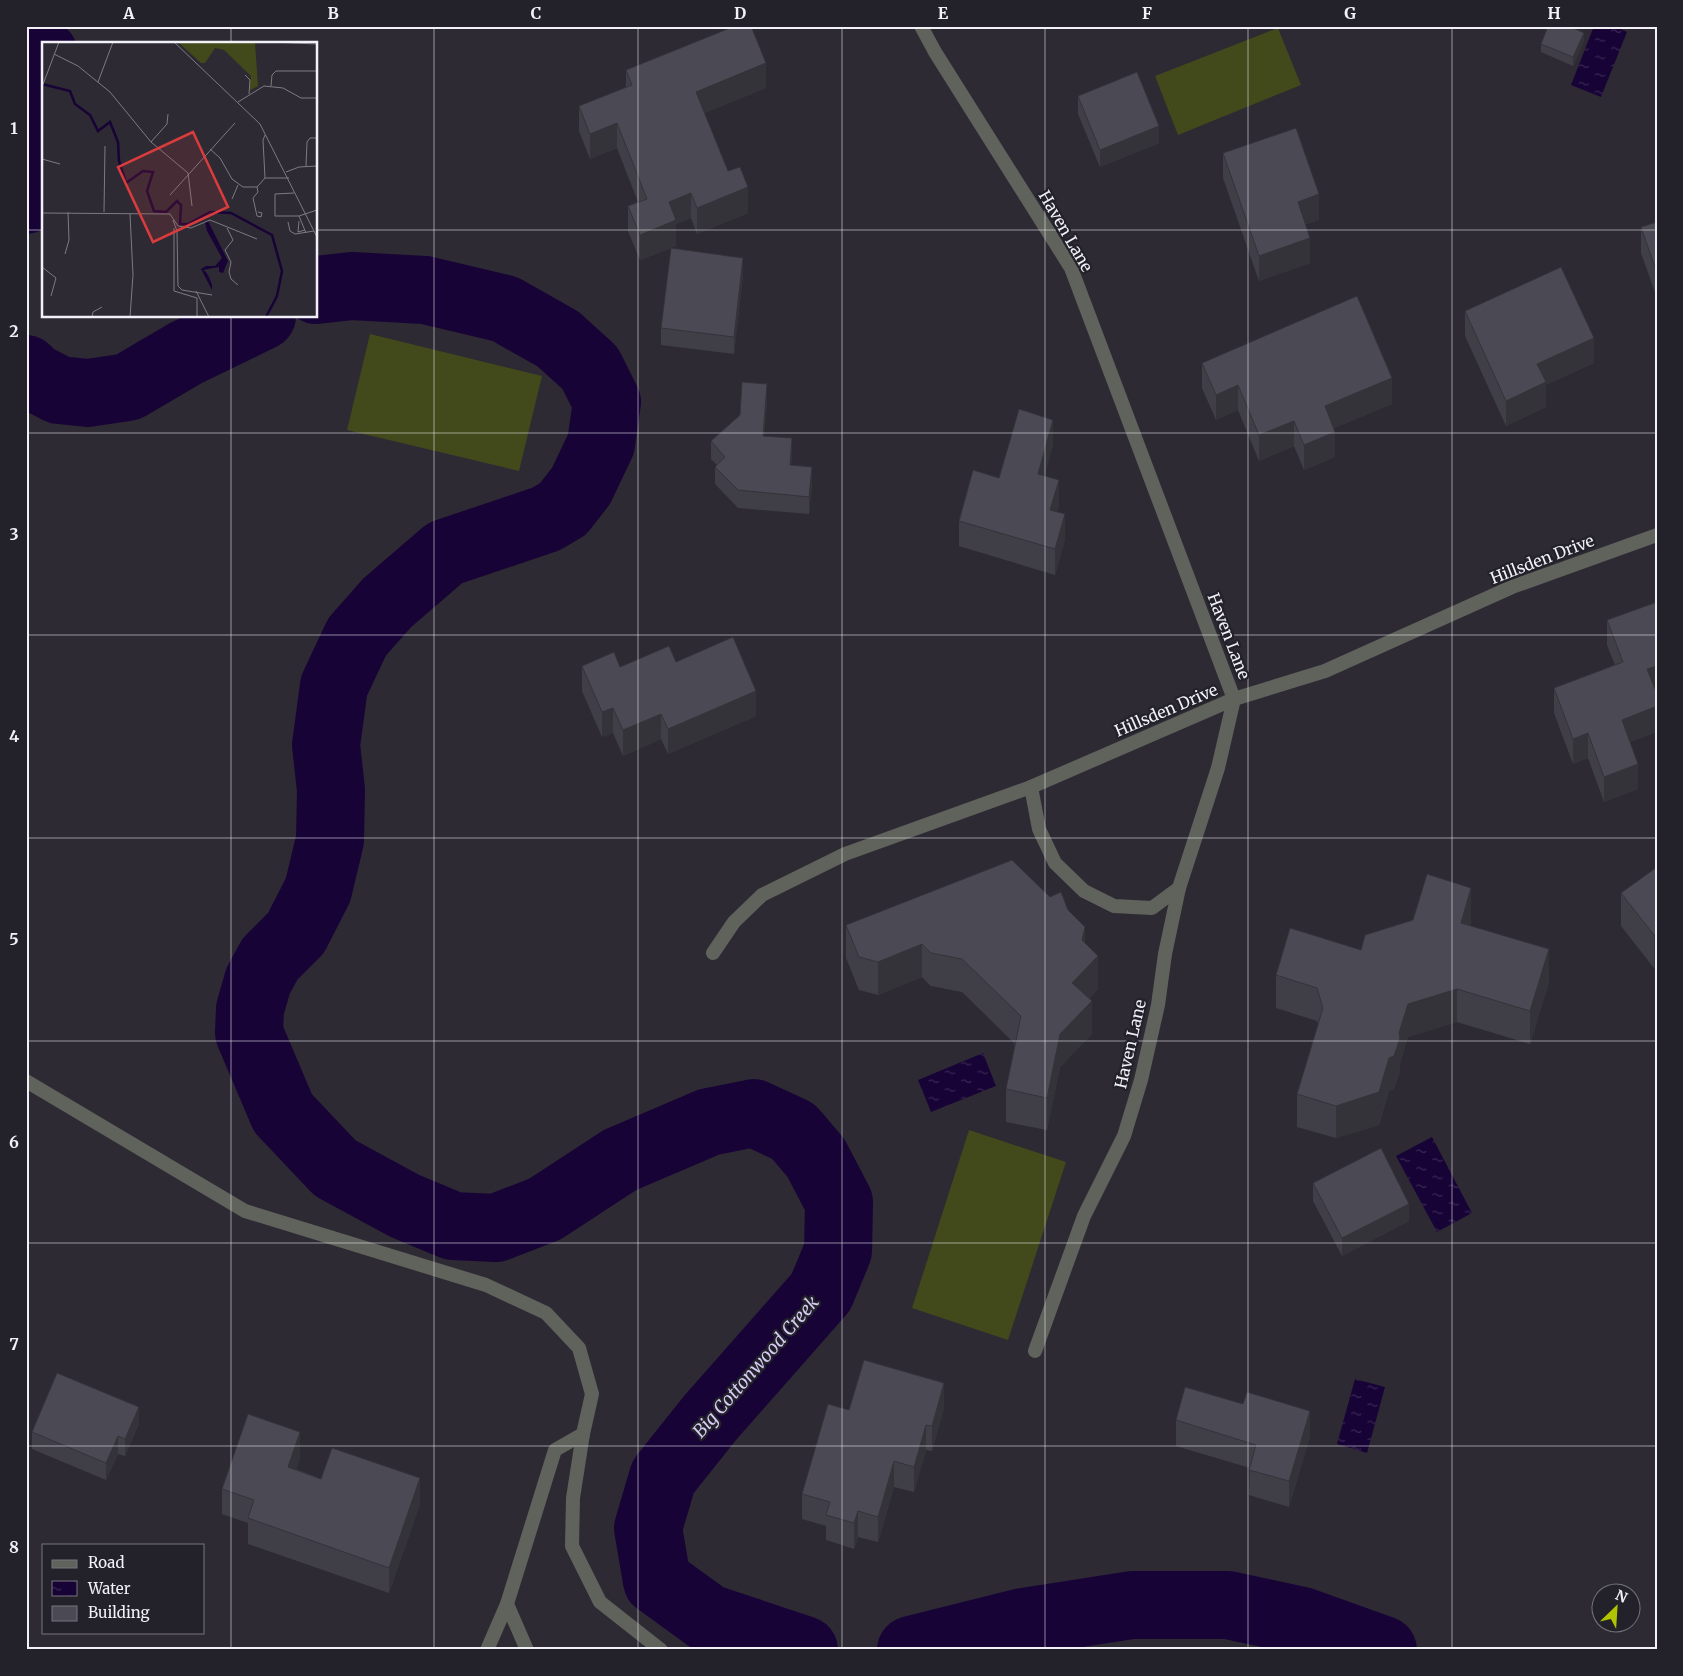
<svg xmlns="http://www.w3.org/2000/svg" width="1683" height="1676" font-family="Merriweather,serif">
  <defs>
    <pattern id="water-ripples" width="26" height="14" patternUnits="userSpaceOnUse" patternTransform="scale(1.25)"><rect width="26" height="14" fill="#180336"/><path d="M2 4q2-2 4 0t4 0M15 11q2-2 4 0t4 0" fill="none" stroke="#3a2854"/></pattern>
  </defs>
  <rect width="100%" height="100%" fill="#2d2a34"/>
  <g fill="#42491a">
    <path d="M1278 28 1301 85 1178 135 1155 76Z"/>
    <path d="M370 334 542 376 519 471 347 430Z"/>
    <path d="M969 1130 1066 1162 1008 1340 912 1308Z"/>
  </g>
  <g fill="url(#water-ripples)">
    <path d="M1594 26H1614L1627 32 1601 97 1571 85Z"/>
    <path d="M983 1053 996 1086 931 1112 918 1080Z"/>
    <path d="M1432 1137 1472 1213 1437 1232 1396 1156Z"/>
    <path d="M1355 1379 1385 1387 1367 1453 1337 1444Z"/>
  </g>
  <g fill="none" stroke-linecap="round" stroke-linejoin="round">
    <g stroke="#180336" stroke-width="68">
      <path d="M26 200 36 104 44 54"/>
      <path d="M316 290 352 286 425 290 505 309 558 339 590 368 607 402 601 444 581 486 563 509 546 519 445 553 387 603 357 637 334 686 326 745 331 790 330 840 318 890 296 933 270 959 258 981 250 1009 249 1033 283 1113 335 1168 405 1206 453 1226 496 1228 545 1209 620 1160 709 1122 754 1113 793 1131 816 1158 839 1202 838 1251 821 1292 710 1418 663 1477 648 1528 657 1581 708 1618 804 1650"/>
      <path d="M26 369 32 376 59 390 88 393 128 387 186 353 262 316"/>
      <path d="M911 1650 1023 1622 1132 1605H1228L1302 1621 1383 1650"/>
    </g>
    <g stroke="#60625c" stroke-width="14">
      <path d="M1031 787 1039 829 1055 863 1084 891 1114 906 1152 908 1179 888"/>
      <path d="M26 1081 245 1211 486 1285 546 1313 579 1348 592 1394 583 1434 573 1498 572 1546 600 1602 661 1650"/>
      <path d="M487 1650 507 1604"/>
      <path d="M527 1650 507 1604 555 1450 583 1434"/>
    </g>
    <g stroke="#60625c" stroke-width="14">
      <path d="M921 26 935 52 1071 268 1234 699 1218 768 1179 888 1165 954 1158 1005 1141 1080 1124 1136 1084 1216 1035 1351"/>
      <path d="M713 953 734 922 762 895 845 854 1031 787 1234 699 1325 671 1512 587 1657 535"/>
    </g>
  </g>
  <g fill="#403f47">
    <path d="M1584 41 1573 66 1541 52V44Z"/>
    <path d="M626 70 766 88 704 113 728 171 748 213 697 234 691 218 676 224V246L640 260 628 231V206L638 202 617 148 590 159 579 131V106L626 87Z"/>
    <path d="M1078 96 1159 143 1100 167 1078 114Z"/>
    <path d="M1223 153 1319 220 1305 224 1310 263 1259 281 1223 178Z"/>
    <path d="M1657 222V298L1641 253V227Z"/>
    <path d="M743 275 734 354 661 345V328Z"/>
    <path d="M1465 311 1594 363 1546 385V407L1506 426 1465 336Z"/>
    <path d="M1202 363 1392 404 1334 428 1335 457 1304 470 1294 446 1259 461 1238 410 1216 420 1202 388Z"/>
    <path d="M767 401 764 436 792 455 791 465 812 484 809 514 738 508 715 484V467L717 465 711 459V441Z"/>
    <path d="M1053 445 1044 476 1059 506 1057 512 1065 540 1055 575 959 546V521L999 478Z"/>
    <path d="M1607 620 1657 691H1656L1657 694V732L1630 742 1638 789 1604 802 1588 758 1573 764 1554 713V688L1615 665 1607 645Z"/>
    <path d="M676 662 756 716 668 754 661 739 623 756 613 733 602 737 582 691V666L620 667Z"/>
    <path d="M1657 867V966L1654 968 1621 926V893Z"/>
    <path d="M1050 897 1068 910 1085 943 1098 989 1089 999 1092 1034 1060 1067 1047 1130 1006 1122V1089L1015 1044 962 992 931 986 922 977 878 995 859 990 846 958V925Z"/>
    <path d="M1471 921 1470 925 1549 982 1530 1044 1457 1022 1408 1037 1400 1063V1071L1394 1089 1389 1091 1379 1125 1336 1138 1297 1127V1094L1318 1025 1317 1021 1276 1008V975L1361 950Z"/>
    <path d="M1313 1183 1409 1221 1342 1256 1313 1201Z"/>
    <path d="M944 1408 932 1451 926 1450 914 1492 894 1487 878 1542 858 1537 854 1549 826 1540V1526L802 1519V1494L849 1410Z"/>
    <path d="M1176 1420 1310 1436 1289 1507 1249 1495 1250 1468 1176 1446Z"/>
    <path d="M139 1424 125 1456 118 1454 106 1480 32 1449V1432Z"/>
    <path d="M300 1458 296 1469 321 1479 420 1504 389 1593 248 1544V1523L222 1514V1489Z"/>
  </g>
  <g fill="#34333a">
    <path d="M1584 33V41L1573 66V57Z"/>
    <path d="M766 63V88L696 117V92Z"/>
    <path d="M617 123V148L590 159V134Z"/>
    <path d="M1159 126V143L1100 167V150Z"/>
    <path d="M748 187V213L697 234V208Z"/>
    <path d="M691 193V218L676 224V246L640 260V235L669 202Z"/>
    <path d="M1319 194V220L1298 227V202Z"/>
    <path d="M1310 238V263L1259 281V256Z"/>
    <path d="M743 258V275L734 354V337Z"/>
    <path d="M1594 338V363L1546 385V407L1506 426V401L1537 364Z"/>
    <path d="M1392 378V404L1325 432V406Z"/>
    <path d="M767 384V401L763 453V436Z"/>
    <path d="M1238 385V410L1216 420V395Z"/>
    <path d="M1053 420V445L1038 500V474Z"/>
    <path d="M1294 421V446L1259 461V435Z"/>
    <path d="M1335 432V457L1304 470V445Z"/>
    <path d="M792 438V455L790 482V465Z"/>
    <path d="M812 467V484L809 514V497Z"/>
    <path d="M1059 480V506L1050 536V510Z"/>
    <path d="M1065 514V540L1055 575V549Z"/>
    <path d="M1657 666V691L1647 694V669Z"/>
    <path d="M756 691V716L668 754V729Z"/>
    <path d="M1657 706V732L1622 745V720Z"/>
    <path d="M613 708V733L602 737V712Z"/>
    <path d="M661 714V739L623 756V730Z"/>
    <path d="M1588 733V758L1573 764V739Z"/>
    <path d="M1638 764V789L1604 802V777Z"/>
    <path d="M1471 888V921L1461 956V923Z"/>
    <path d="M1085 927V959L1098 956V989L1072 1016V983Z"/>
    <path d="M1657 933V966L1654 968V935Z"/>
    <path d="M922 944V977L878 995V962Z"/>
    <path d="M1549 949V982L1530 1044V1011Z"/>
    <path d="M1457 989V1022L1408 1037 1400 1063V1071L1394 1089 1389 1091 1379 1125 1336 1138V1106L1389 1058 1408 1004Z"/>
    <path d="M1092 1001V1034L1060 1067 1047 1130V1098L1060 1034Z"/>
    <path d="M1409 1204V1221L1342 1256V1238Z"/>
    <path d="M944 1383V1408L932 1451V1426Z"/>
    <path d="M139 1407V1424L125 1456V1439Z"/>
    <path d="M1310 1411V1436L1289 1507V1481Z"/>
    <path d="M926 1425V1450L914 1492V1467Z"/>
    <path d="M300 1432V1458L288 1492V1467Z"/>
    <path d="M118 1436V1454L106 1480V1463Z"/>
    <path d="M894 1461V1487L878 1542V1517Z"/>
    <path d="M420 1478V1504L389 1593V1568Z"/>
    <path d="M858 1511V1537L854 1549V1523Z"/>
  </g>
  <g fill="#4b4953" stroke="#34333a">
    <path d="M735 26H751L766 63 696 92 728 171 740 167 748 187 697 208 691 193 669 202 676 220 640 235 628 206 647 199 617 123 590 134 579 106 632 85 626 70Z"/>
    <path d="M1548 26H1569L1584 33 1573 57 1541 44Z"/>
    <path d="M1137 72 1159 126 1100 150 1078 96Z"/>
    <path d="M1296 128 1319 194 1298 202 1310 238 1259 256 1223 153Z"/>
    <path d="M1657 222V273L1641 227Z"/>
    <path d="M671 248 743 258 734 337 661 328Z"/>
    <path d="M1561 267 1594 338 1537 364 1546 382 1506 401 1465 311Z"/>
    <path d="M1357 296 1392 378 1325 406 1335 432 1304 445 1294 421 1259 435 1238 385 1216 395 1202 363Z"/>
    <path d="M742 382 767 384 763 436 792 438 790 465 812 467 809 497 738 490 715 467 725 457 711 441 740 415Z"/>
    <path d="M1019 409 1053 420 1038 474 1059 480 1050 510 1065 514 1055 549 959 521 973 470 999 478Z"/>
    <path d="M1657 602V666L1647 669 1657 694V706L1622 720 1638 764 1604 777 1588 733 1573 739 1554 688 1623 662 1607 620Z"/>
    <path d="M733 637 756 691 668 729 661 714 623 730 613 708 602 712 582 666 614 652 620 667 669 646 676 662Z"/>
    <path d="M1012 860 1050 897 1061 892 1068 910 1085 927 1082 940 1098 956 1072 983 1092 1001 1060 1034 1047 1098 1006 1089 1021 1016 962 959 931 953 922 944 878 962 859 957 846 925Z"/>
    <path d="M1657 867V933L1654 935 1621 893Z"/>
    <path d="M1427 874 1471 888 1461 923 1549 949 1530 1011 1457 989 1408 1004 1399 1033 1400 1038 1394 1056 1389 1058 1379 1092 1336 1106 1297 1094 1323 1008 1317 988 1276 975 1290 928 1361 950 1365 935 1413 920Z"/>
    <path d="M1381 1148 1409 1204 1342 1238 1313 1183Z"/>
    <path d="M864 1360 944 1383 932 1426 926 1425 914 1467 894 1461 878 1517 858 1511 854 1523 826 1515 830 1502 802 1494 828 1404 849 1410Z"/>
    <path d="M57 1373 139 1407 125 1439 118 1436 106 1463 32 1432Z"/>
    <path d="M1185 1387 1243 1404 1247 1392 1310 1411 1289 1481 1249 1470 1256 1445 1176 1420Z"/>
    <path d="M248 1414 300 1432 288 1467 321 1479 332 1448 420 1478 389 1568 248 1518 254 1500 222 1489Z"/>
  </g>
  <path fill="none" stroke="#f2f1f8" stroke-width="1" stroke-opacity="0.55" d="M231 26V44M434 26V1650M638 26V1650M842 26V1650M1045 26V1650M1248 26V1650M1452 26V1650M26 230H44M316 230H1657M231 316V1650M26 433H1657M26 635H1657M26 838H1657M26 1041H1657M26 1243H1657M26 1446H1657"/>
  <g text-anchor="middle" stroke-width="4.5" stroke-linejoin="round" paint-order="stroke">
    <g font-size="16" fill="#f2f1f8" stroke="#23212a">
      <text transform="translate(1066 231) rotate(60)" y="6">Haven Lane</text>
      <text transform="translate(1542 559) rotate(-21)" y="6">Hillsden Drive</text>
      <text transform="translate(1229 636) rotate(69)" y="6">Haven Lane</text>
      <text transform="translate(1166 710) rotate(-23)" y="6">Hillsden Drive</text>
      <text transform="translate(1130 1044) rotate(-77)" y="6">Haven Lane</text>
    </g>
    <g font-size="18" font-style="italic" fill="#d6ccf5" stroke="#23212a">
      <text transform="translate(756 1367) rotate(-49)" y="6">Big Cottonwood Creek</text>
    </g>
  </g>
  <g transform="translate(42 42)">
    <rect width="275" height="275" fill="#2d2a34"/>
    <path d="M136 0H213L216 44 207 49 209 34 182 8 173 6 163 21H159Z" fill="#42491a"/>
    <path d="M166 179 186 219 181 231 177 230V225L161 228 164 230 167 235 170 243V248L159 227 164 224H173L180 216 165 189 163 180Z" fill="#180336"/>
    <path fill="none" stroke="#180336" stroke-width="2.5" d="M0 42 28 49 33 62 48 73 56 89 68 80 76 100 77 119 84 141 101 129 111 130 105 149 112 169 124 170 135 159 139 163 138 182H146L168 170 189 171 230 193 240 229 235 254 224 275"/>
    <path fill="none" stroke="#7c7a82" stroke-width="1" d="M132 0 218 82 275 195M230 0 275 2M12 12 36 24 68 50 109 100 146 131 150 164M203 33 208 38 207 52M56 40 71 0M229 44 230 33 234 29H275M0 45 17 0M196 60 222 44 241 46 259 56H275M223 93 221 98 223 136M109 100 125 82 126 72M168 107 178 116 190 137 201 145H215L223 136H247M0 117 18 122M264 124 265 100 268 96H275M244 130 257 125 275 124M215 145 216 150 211 156 215 174 219 175 220 171 216 170M252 151 233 152V174H257L275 168M128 153 193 81M190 157 196 143M62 170 63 104M0 171 128 172 136 184 149 186 168 178 215 197M257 174 264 191M131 178 135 189 136 244 140 248 170 253M257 179 256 190 263 188M246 180 248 189 253 192 272 189M132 186V249L155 256V275M185 186 191 198 183 208 189 220 187 230 189 237 196 243M23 212 27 198 26 170M0 225 14 236 9 254M154 249 167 275M50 275 51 270 60 265M88 275 91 233 88 172"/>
    <path fill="#d93c3d" fill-opacity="0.15" stroke="#d93c3d" stroke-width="2.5" d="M151 90 186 165 111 200 76 125Z"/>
    <rect width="275" height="275" fill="none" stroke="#f2f1f8" stroke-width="2.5"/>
  </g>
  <rect width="1683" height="1676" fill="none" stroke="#23212a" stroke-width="55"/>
  <rect x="42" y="1544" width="162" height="90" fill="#23212a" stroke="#76747c"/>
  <rect x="52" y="1560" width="25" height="8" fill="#60625c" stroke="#76747c"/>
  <text x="88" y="1568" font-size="15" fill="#f2f1f8">Road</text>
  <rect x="52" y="1581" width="25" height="15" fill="url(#water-ripples)" stroke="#76747c"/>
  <text x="88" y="1594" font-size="15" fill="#f2f1f8">Water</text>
  <rect x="52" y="1606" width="25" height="15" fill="#4b4953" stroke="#76747c"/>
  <text x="88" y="1618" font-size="15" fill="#f2f1f8">Building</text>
  <g transform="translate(1616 1608) rotate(25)"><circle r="24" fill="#23212a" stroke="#76747c"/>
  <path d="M0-4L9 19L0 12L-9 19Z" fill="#b0c500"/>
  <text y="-8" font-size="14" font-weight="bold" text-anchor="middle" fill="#f2f1f8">N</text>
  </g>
  <rect x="28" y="28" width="1628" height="1620" fill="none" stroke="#f2f1f8" stroke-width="2"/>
  <g font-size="16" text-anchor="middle" font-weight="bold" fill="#f2f1f8">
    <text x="129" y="19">A</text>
    <text x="333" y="19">B</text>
    <text x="536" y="19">C</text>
    <text x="740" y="19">D</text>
    <text x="943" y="19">E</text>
    <text x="1147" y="19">F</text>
    <text x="1350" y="19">G</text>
    <text x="1554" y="19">H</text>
    <text x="14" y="134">1</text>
    <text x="14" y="337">2</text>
    <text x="14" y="540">3</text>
    <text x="14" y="742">4</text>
    <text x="14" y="945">5</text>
    <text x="14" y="1148">6</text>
    <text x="14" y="1350">7</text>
    <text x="14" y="1553">8</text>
  </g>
</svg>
